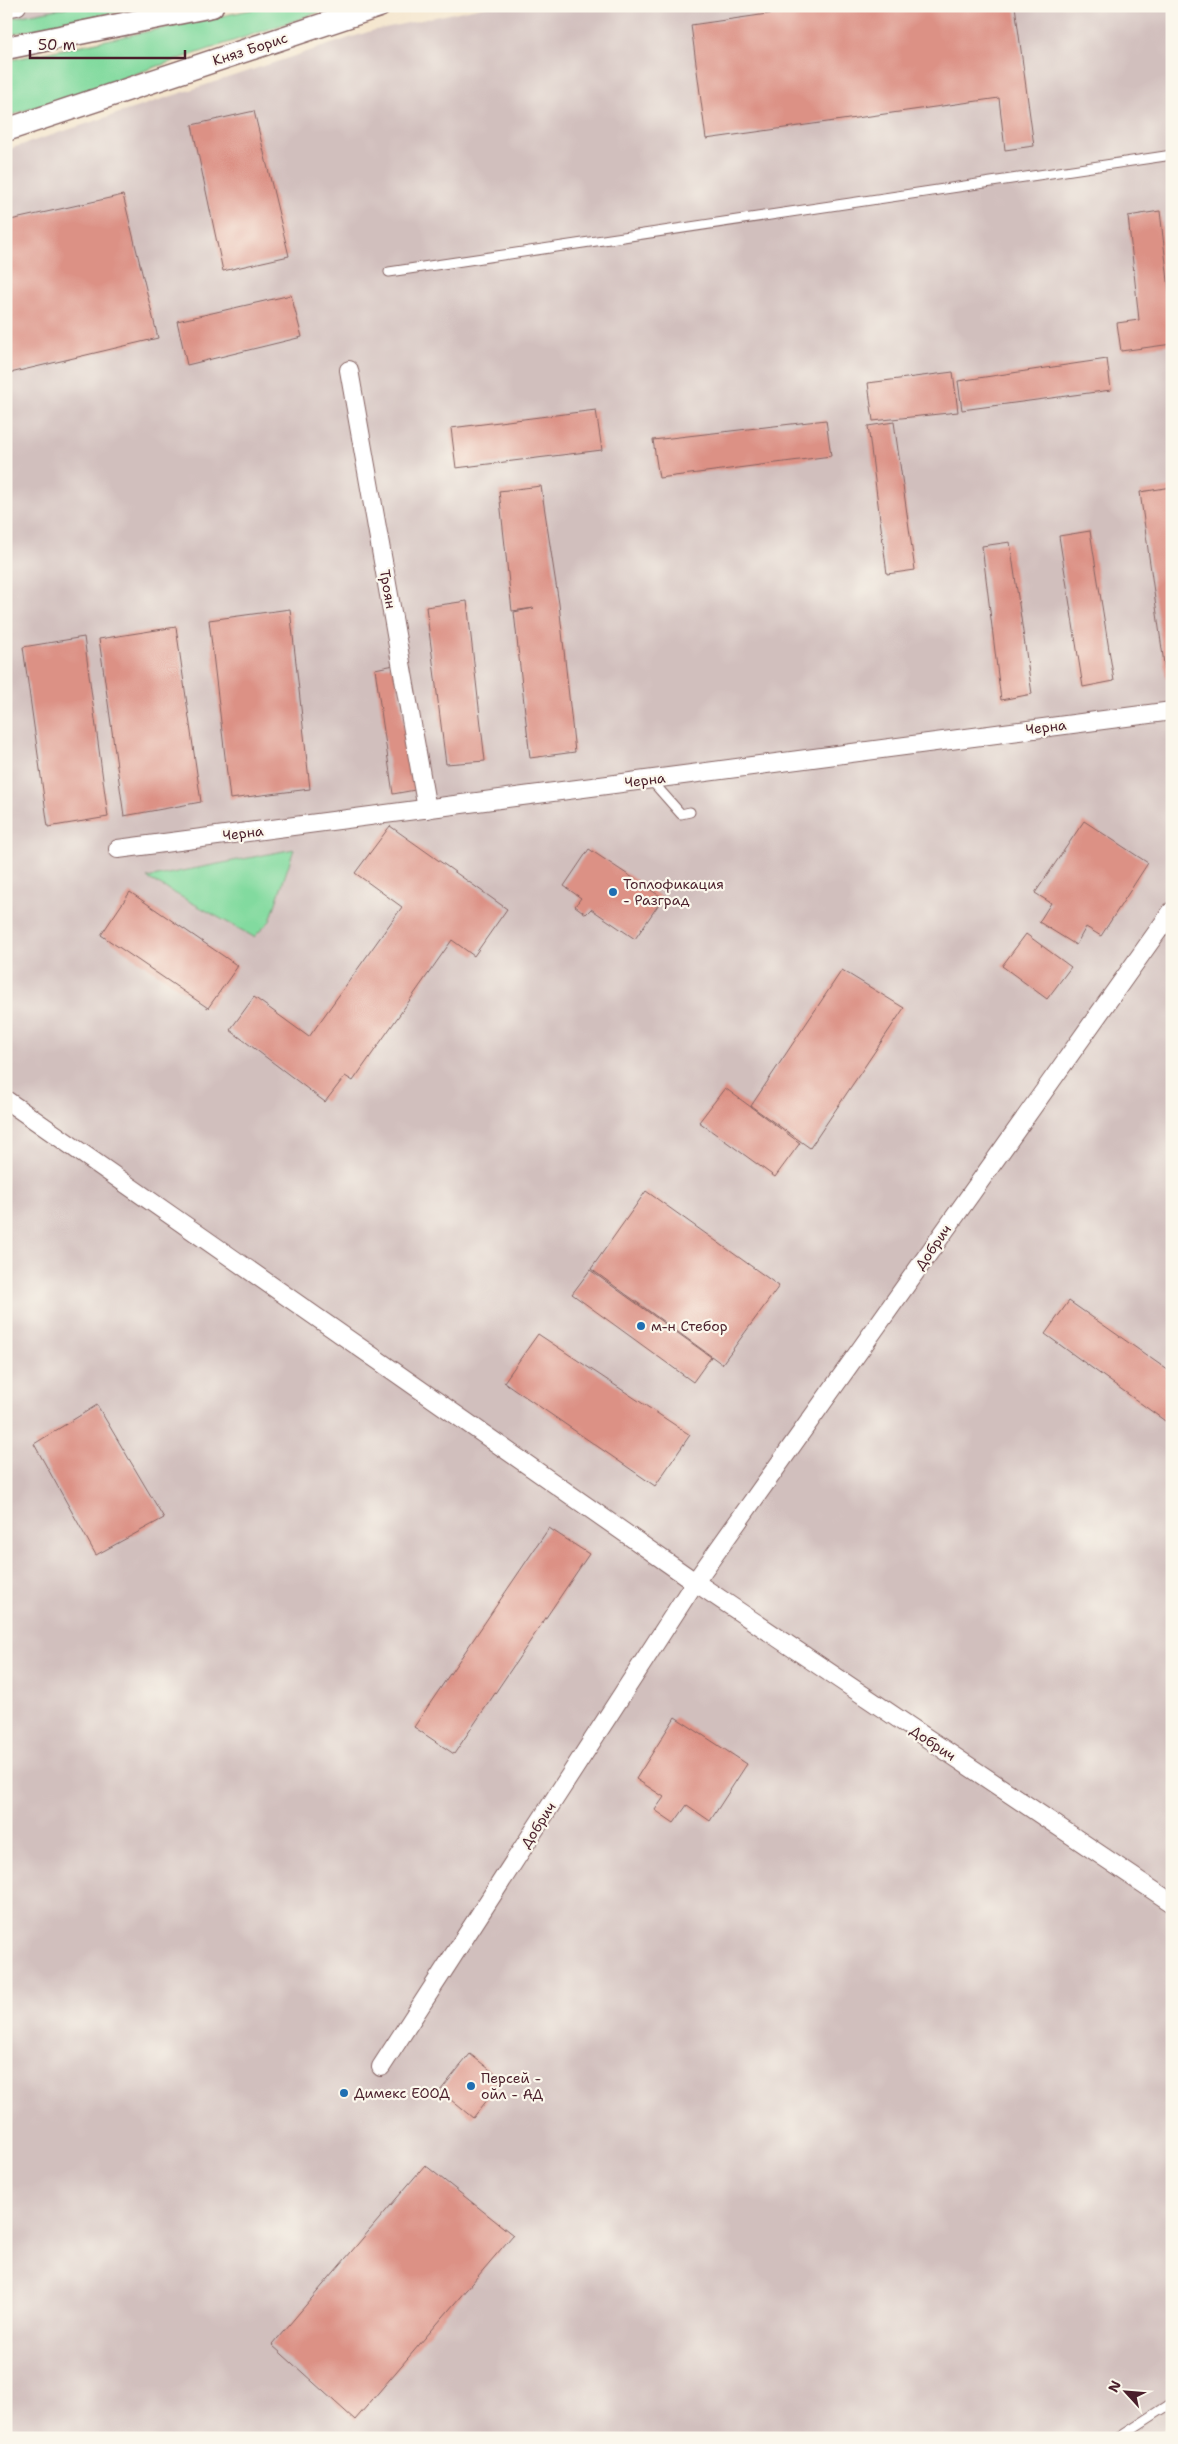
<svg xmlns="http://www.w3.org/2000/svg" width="1178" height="2444" font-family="'Shantell Sans',sans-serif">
  <rect width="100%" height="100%" fill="#fbf7ec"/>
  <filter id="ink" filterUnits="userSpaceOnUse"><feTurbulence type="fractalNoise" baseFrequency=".02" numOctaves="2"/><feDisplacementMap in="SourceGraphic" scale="10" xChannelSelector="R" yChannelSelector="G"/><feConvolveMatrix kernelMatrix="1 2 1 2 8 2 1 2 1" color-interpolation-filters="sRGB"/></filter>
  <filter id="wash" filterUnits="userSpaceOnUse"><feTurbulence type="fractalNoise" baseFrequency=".0096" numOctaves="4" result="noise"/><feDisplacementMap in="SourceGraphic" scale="20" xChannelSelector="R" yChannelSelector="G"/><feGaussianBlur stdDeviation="1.12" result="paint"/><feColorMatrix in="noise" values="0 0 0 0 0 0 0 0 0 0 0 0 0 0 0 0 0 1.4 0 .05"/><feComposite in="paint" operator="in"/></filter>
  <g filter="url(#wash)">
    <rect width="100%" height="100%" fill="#f4e5cc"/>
    <g fill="#d1bfbd">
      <path d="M6 6H104L6 24Z"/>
      <path d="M486 6H1172V2425L1151 2438H6V150L371 31Z"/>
    </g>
    <g fill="#82da9f" stroke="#667c65">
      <path d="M74 6H147L6 35V19Z"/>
      <path d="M269 6H338L6 117V61Z"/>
      <path d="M294 849 270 921 254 937 147 878Z"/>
    </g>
    <g id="blocks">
      <g fill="#dc9185">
        <path d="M823 6H1015L1034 146 1005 150 999 98 706 139 691 25Z"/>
        <path d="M254 111 289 256 223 271 192 125Z"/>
        <path d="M123 195 158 338 6 374V221Z"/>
        <path d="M1160 211 1172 316V344L1121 351 1117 323 1139 320 1128 216Z"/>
        <path d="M291 295 302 337 187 365 177 321Z"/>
        <path d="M1107 359 1111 390 962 410 958 381Z"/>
        <path d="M953 372 958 412 873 421 868 383Z"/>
        <path d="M596 410 602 450 456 468 451 428Z"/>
        <path d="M826 420 831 456 659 478 653 440Z"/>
        <path d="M894 422 915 570 887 574 868 426Z"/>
        <path d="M541 486 559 604 575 752 530 758 514 612 534 608 512 611 499 491Z"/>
        <path d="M1172 487V677L1166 678 1140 492Z"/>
        <path d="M1090 531 1114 681 1083 687 1059 536Z"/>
        <path d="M1010 542 1032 694 1001 700 982 546Z"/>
        <path d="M467 601 485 761 446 764 426 607Z"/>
        <path d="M290 609 310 789 230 799 209 620Z"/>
        <path d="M176 627 201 802 124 816 99 639Z"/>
        <path d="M84 637 108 817 48 827 23 647Z"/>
        <path d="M394 665 415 790 393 794 375 669Z"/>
        <path d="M1084 821 1148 863 1101 936 1086 927 1076 945 1039 922 1051 903 1035 893Z"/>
        <path d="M390 826 507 909 474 956 452 940 353 1081 345 1076 325 1102 230 1030 254 997 309 1037 402 907 355 873Z"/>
        <path d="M589 849 663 898 635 939 591 909 586 914 575 906 581 898 564 886Z"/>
        <path d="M130 892 238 966 208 1008 101 935Z"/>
        <path d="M1026 934 1071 967 1047 999 1002 966Z"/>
        <path d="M842 970 904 1008 810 1148 751 1106Z"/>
        <path d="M725 1088 800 1143 775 1177 699 1122Z"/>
        <path d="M646 1191 779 1286 722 1364 591 1269Z"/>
        <path d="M590 1270 711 1357 693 1382 572 1294Z"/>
        <path d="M1069 1301 1172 1373V1426L1045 1334Z"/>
        <path d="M538 1334 690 1435 655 1486 504 1382Z"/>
        <path d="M97 1405 164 1518 96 1555 34 1444Z"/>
        <path d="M549 1528 589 1554 454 1754 414 1727Z"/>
        <path d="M675 1717 747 1764 710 1821 687 1805 674 1823 655 1810 664 1797 636 1779Z"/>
        <path d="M470 2054 503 2080 473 2118 440 2091Z"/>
        <path d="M425 2165 513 2235 355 2420 272 2345Z"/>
      </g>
    </g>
  </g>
  <g filter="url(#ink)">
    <use href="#blocks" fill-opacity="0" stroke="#866463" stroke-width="1"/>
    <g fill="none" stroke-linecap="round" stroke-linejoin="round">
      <g stroke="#866463" stroke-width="11">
        <g id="service">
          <path d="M389 272 1172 155"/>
          <path d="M651 780 681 814 690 812"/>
          <path d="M1118 2438 1172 2403"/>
        </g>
      </g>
      <g stroke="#866463" stroke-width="20">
        <g id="minor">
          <path d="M6 8 17 6"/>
          <path d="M349 370 427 809"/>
          <path d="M118 849 1172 711"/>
          <path d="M6 1100 695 1582 1172 911"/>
          <path d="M381 2067 695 1582 1172 1903"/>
        </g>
      </g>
      <g stroke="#866463" stroke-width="25">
        <g id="tertiary">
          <path d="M6 48 212 6"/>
          <path d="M6 130 379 6"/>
        </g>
      </g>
      <use href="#service" stroke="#fff" stroke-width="9"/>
      <use href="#minor" stroke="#fff" stroke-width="18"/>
      <use href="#tertiary" stroke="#fff" stroke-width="22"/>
    </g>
  </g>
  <g fill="#1f6fb2" stroke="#fbf7ec" stroke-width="2">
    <circle cx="613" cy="892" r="5"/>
    <circle cx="641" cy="1326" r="5"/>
    <circle cx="471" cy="2086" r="5"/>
    <circle cx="344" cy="2093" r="5"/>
  </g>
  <g text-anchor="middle" stroke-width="4.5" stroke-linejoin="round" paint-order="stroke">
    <g font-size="14" fill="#4a1f2b" stroke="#fbf7ec">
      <text transform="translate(250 49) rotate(-18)" y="5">Княз Борис</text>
      <text transform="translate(388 589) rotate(80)" y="5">Троян</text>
      <text transform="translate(1046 727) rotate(-7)" y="5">Черна</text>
      <text transform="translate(645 780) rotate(-7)" y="5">Черна</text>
      <text transform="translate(243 833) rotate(-7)" y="5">Черна</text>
      <text transform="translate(933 1247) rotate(-55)" y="5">Добрич</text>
      <text transform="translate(933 1743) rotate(34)" y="5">Добрич</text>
      <text transform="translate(538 1825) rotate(-57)" y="5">Добрич</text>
    </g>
    <g font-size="14" fill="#4a1f2b" stroke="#fbf7ec" text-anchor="start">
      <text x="623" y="889">Топлофикация<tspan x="623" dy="16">- Разград</tspan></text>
      <text x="651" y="1331">м-н Стебор</text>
      <text x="481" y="2083">Персей -<tspan x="481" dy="16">ойл - АД</tspan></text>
      <text x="354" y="2098">Димекс ЕООД</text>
    </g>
  </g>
  <rect width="1178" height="2444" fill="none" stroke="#fbf7ec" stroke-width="25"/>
  <g transform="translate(1126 2392) rotate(296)" stroke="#fbf7ec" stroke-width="4" paint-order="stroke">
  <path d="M0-4L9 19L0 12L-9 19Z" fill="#4a1f2b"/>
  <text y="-8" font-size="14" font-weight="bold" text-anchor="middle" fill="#4a1f2b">N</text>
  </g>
  <path d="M30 50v8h155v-8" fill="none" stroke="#4a1f2b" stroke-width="2.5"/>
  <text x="38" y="50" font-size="15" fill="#4a1f2b" stroke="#fbf7ec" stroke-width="4" paint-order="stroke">50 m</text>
</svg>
